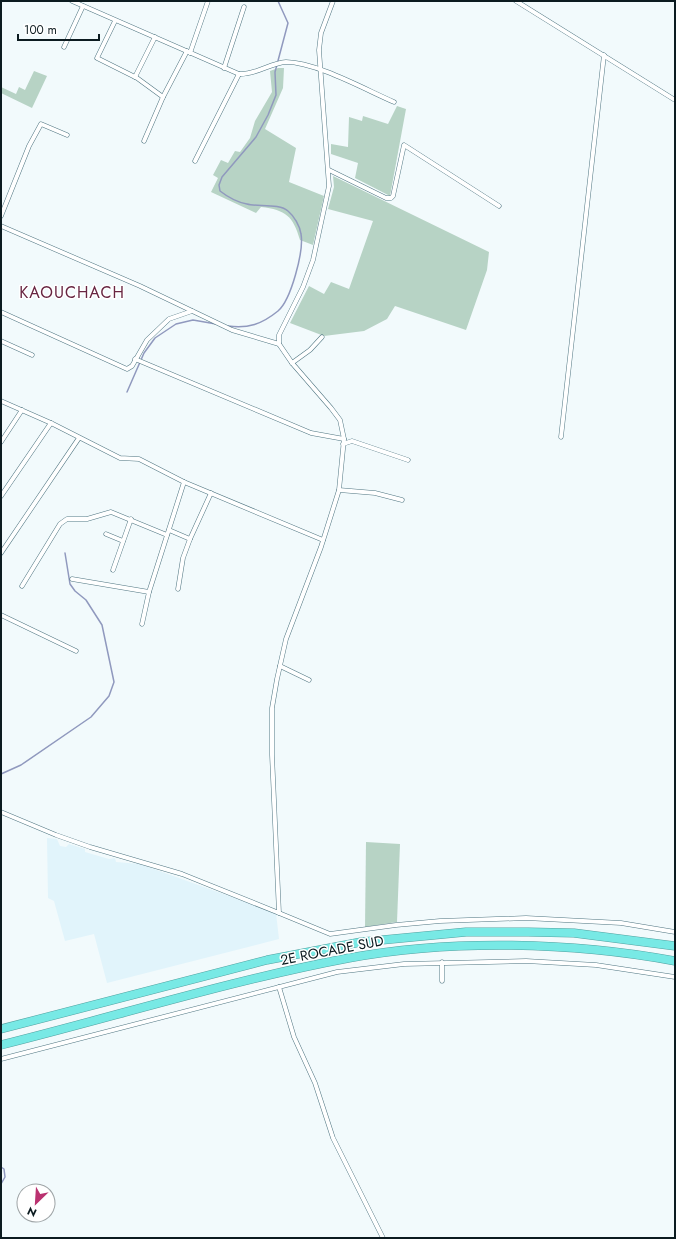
<svg xmlns="http://www.w3.org/2000/svg" width="676" height="1239" font-family="Jost,sans-serif">
  <rect width="100%" height="100%" fill="#f2fafc"/>
  <path fill="#e1f4fb" d="M47 838 57 839 60 846 66 847 69 844 85 849V852L109 859 115 858 116 862 140 864 276 913 279 939 107 983 94 934 65 941 54 901 48 898Z"/>
  <g fill="#b7d3c5">
    <path d="M278 68H284L283 88 265 129 296 148 289 182 324 196 313 245 300 240C293 216 286 210 261 207L256 213 211 192 218 178 213 175 221 160 228 163 235 151 240 152 250 138 255 121 272 92 270 71Z"/>
    <path d="M34 71 47 76 32 108 1 93V87L16 94 19 87 25 90Z"/>
    <path d="M397 106 406 109 390 196 355 178 358 163 331 154V144L348 147 349 117 362 121 363 116 388 124Z"/>
    <path d="M333 176 489 252 487 270 466 330 395 306 387 319 364 331 324 336 290 323 309 286 324 294 331 282 349 289 373 221 328 209 334 187Z"/>
    <path d="M366 842 400 844 397 922 365 927Z"/>
  </g>
  <g fill="none" stroke-linecap="round" stroke-linejoin="round">
    <g stroke="#9099be" stroke-width="1.5">
      <path d="M228 326C248 329 262 324 278 311 291 300 304 251 301 234 300 226 294 216 288 211 280 203 257 207 247 204 236 202 229 198 220 191L219 185 222 177 256 137 268 115 276 95 275 72 288 23 278 1"/>
      <path d="M127 392 144 353 155 338 176 324 193 320 216 324"/>
      <path d="M1 774 21 765 91 717 109 696 114 682 102 625 86 600 75 591 70 584 65 553"/>
      <path d="M1 1167 4 1169 5 1177 1 1184"/>
    </g>
    <g stroke="#507682" stroke-width="5">
      <g id="minor">
        <path d="M72 1 239 74C256 75 270 63 286 62 316 62 366 90 394 102"/>
        <path d="M516 1 675 100"/>
        <path d="M115 21 97 58 137 78 163 97"/>
        <path d="M64 47 83 6"/>
        <path d="M190 53 208 1"/>
        <path d="M224 68 244 7"/>
        <path d="M135 77 155 37"/>
        <path d="M144 141 163 97 187 51"/>
        <path d="M195 161 239 74"/>
        <path d="M329 170 386 198H391L393 196 404 145 499 206"/>
        <path d="M1 216 29 146 41 124 67 135"/>
        <path d="M1 226 140 286 232 330 279 344"/>
        <path d="M1 312 127 369 132 366 147 340 169 319 192 311"/>
        <path d="M1 341 32 355"/>
        <path d="M135 359 311 433 344 439"/>
        <path d="M292 363 310 350 322 337"/>
        <path d="M1 401 51 423 120 458 139 459 184 482 323 540"/>
        <path d="M561 437 604 55"/>
        <path d="M1 442 22 410"/>
        <path d="M343 444 352 441 408 460"/>
        <path d="M339 490 375 493 402 500"/>
        <path d="M1 496 51 423"/>
        <path d="M169 530 190 539"/>
        <path d="M106 534 123 541"/>
        <path d="M1 553 79 438"/>
        <path d="M113 570 131 519"/>
        <path d="M72 579 149 592"/>
        <path d="M22 586 60 524 67 519H87L111 512 167 535"/>
        <path d="M178 589 183 558 190 539 211 493"/>
        <path d="M1 615 76 651"/>
        <path d="M142 624 149 592 184 482"/>
        <path d="M280 666 309 680"/>
        <path d="M1 812 56 835 90 847 182 874 279 913 272 755V708L277 679 286 639 321 547 339 490 344 439 340 420 331 408 292 363 279 344V335L303 287 313 260 329 186 319 50 321 33 333 1"/>
        <path d="M279 913 330 934 396 925 440 921 526 918 621 923 675 932"/>
        <path d="M442 981V962"/>
        <path d="M279 987 294 1037 315 1083 333 1138 383 1238"/>
        <path d="M1 1059 337 972 404 964 526 961 596 965 675 977"/>
      </g>
    </g>
    <g stroke="#52a1a0" stroke-width="9">
      <g id="motorway">
        <path d="M1 1029 267 960 361 942 466 932H528L574 933 675 946"/>
        <path d="M1 1045C117 1016 232 980 349 958 451 939 573 942 675 961"/>
      </g>
    </g>
    <use href="#minor" stroke="#fff" stroke-width="4"/>
    <use href="#motorway" stroke="#78e9e5" stroke-width="8"/>
  </g>
  <g text-anchor="middle" stroke-width="3" stroke-linejoin="round" paint-order="stroke">
    <g font-size="14" fill="#0c1b20" stroke="#fff">
      <text transform="translate(332 950) rotate(-11)" y="5">2E ROCADE SUD</text>
    </g>
    <g font-size="16" letter-spacing="1" fill="#682541" stroke="#fff">
      <text x="72" y="298">KAOUCHACH</text>
    </g>
  </g>
  <rect width="676" height="1239" fill="none" stroke="#0c1b20" stroke-width="4"/>
  <g transform="translate(36 1203) rotate(205)"><circle r="19" fill="#ffffff" stroke="#9ea4a6"/>
  <path d="M0-3L7 15L0 10L-7 15Z" fill="#ba3270"/>
  <text y="-6" font-size="11" font-weight="bold" text-anchor="middle" fill="#0c1b20">N</text>
  </g>
  <path d="M18 34v6h81v-6" fill="none" stroke="#0c1b20" stroke-width="2"/>
  <text x="24" y="34" font-size="12" fill="#0c1b20" stroke="#ffffff" stroke-width="3" paint-order="stroke">100 m</text>
</svg>
